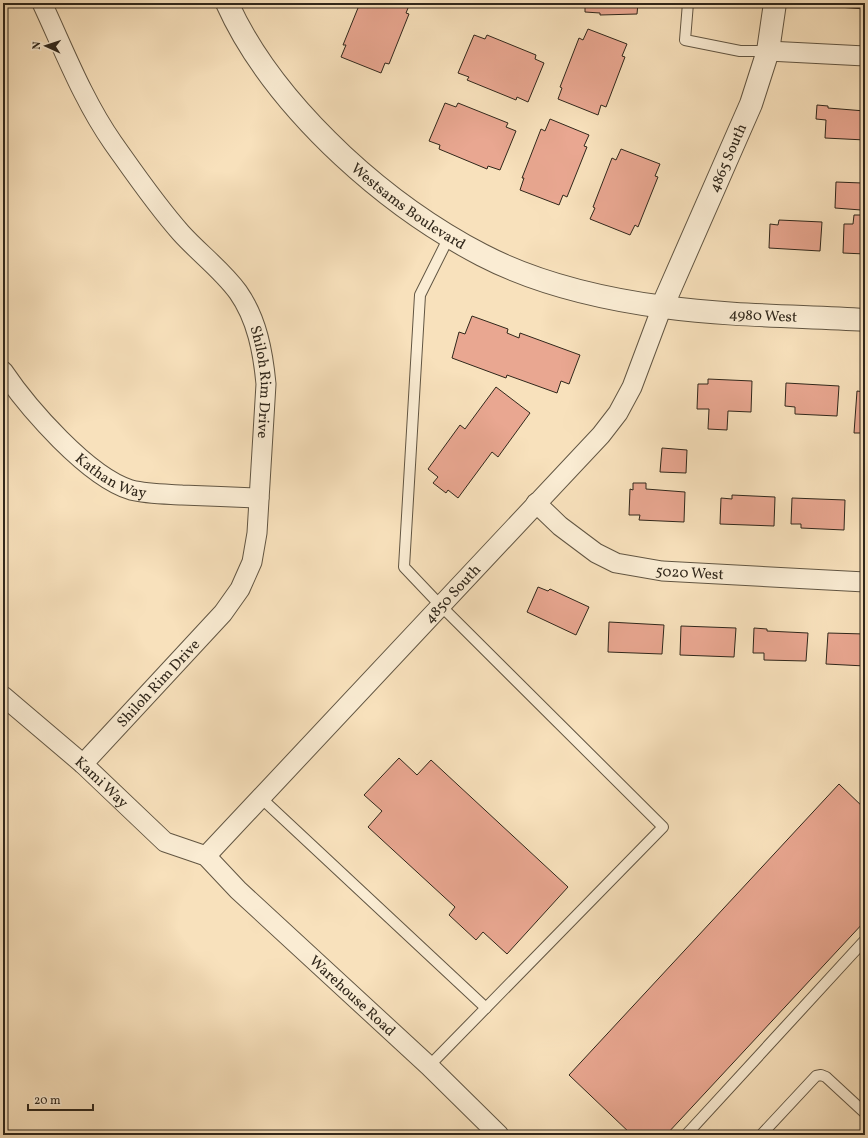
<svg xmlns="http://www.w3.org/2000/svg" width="868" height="1138" font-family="Vollkorn,serif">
  <rect width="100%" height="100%" fill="#f8e1bc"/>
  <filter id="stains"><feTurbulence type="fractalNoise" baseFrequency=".005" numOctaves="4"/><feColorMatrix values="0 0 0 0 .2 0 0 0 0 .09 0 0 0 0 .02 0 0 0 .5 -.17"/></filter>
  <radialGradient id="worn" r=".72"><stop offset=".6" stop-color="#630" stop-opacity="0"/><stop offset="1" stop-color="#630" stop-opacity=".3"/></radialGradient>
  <g fill="#e9a791" stroke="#30271b">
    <path d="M360 3H410L406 13 409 14 389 64 385 63 381 73 341 57 346 45H343Z"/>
    <path d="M576 3H638L637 14 600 15V13L585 12V3Z"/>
    <path d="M839 3H865V9L838 7Z"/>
    <path d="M588 29 627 44 622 56 625 57 606 107 601 105 598 115 558 99 562 88 560 87 579 38 583 40Z"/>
    <path d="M474 35 485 39 487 35 536 55 535 59 544 63 528 102 517 97 516 100 467 80 469 77 458 73Z"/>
    <path d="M445 103 456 107 458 103 508 123 506 127 516 131 500 170 488 166 487 169 439 149 440 145 429 141Z"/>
    <path d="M817 105 828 106V108L865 111V140L825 138 826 120 816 119Z"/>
    <path d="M550 119 589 135 584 146 587 147 567 197 563 195 559 205 520 190 524 178H522L541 129 545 131Z"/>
    <path d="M621 149 660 164 655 176 658 177 638 227 635 225 630 235 590 219 595 208 593 207 612 158 616 160Z"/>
    <path d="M836 182 862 183 861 210 835 208Z"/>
    <path d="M854 215H865V254L843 253 844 224H853Z"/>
    <path d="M779 220 822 222 820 251 769 248 770 224 778 225Z"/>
    <path d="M472 316 508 329 507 333 519 338 520 333 580 355 569 384 561 381 557 393 507 375 506 378 452 358 459 332 465 334Z"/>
    <path d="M708 379 752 381 751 412 728 411 727 430 708 429 709 409H697L698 384H708Z"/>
    <path d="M786 383 839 386 837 416 795 414V407L785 406Z"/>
    <path d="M496 387 530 413 498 457 492 452 458 498 448 490 446 493 433 483 438 477 428 469 460 425 465 429Z"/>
    <path d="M857 391 865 392V433H854Z"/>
    <path d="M662 448 687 450 686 473 660 472Z"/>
    <path d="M633 483H646V489L685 492 684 522 639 520 640 515H629L630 489 633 490Z"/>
    <path d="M732 495 775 497 774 526 720 524 721 498 732 499Z"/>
    <path d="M792 498 845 500 844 530 801 528V524H791Z"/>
    <path d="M862 508H865V534H861Z"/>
    <path d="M538 587 548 591 550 589 589 607 576 635 527 612Z"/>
    <path d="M609 622 664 625 662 654 608 652Z"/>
    <path d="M681 626 736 628 734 657 680 655Z"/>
    <path d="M754 628 767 629V631L808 633 806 661 764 660V653H753Z"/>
    <path d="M828 633 865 634V666L826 664Z"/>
    <path d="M399 758 417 775 431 760 568 887 507 954 483 932 476 940 449 915 455 907 368 827 382 811 364 795Z"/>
    <path d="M839 784 865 809V921L666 1135H632L569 1075Z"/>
  </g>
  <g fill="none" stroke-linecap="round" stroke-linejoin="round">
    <g stroke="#625643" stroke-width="12">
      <g id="service">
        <path d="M688 3 685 40 740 51H768"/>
        <path d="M260 797 486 1008"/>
        <path d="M429 1066 663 827 441 606 404 567 420 295 449 237"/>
        <path d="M686 1135 865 940"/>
        <path d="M761 1135 816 1076 821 1075 826 1077 865 1113"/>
      </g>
    </g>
    <g stroke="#625643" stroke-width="21">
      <g id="minor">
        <path id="s1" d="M42 3C64 50 83 100 113 143 135 174 156 205 181 233 199 253 222 270 238 292 257 319 263 352 266 384L257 533 252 562 240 589 223 613 83 764"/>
        <path d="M768 51 865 56"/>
        <path id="s2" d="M3 371C28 408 88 477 131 490 147 494 166 494 182 495 208 496 233 497 259 498"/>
        <path id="s3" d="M536 503 560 526 596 553 616 563 662 571 865 582"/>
        <path id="s4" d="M3 696 83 764 165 842 206 856 238 890 429 1066 499 1135"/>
        <path id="s5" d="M206 856 601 435 618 413 632 387 662 307"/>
      </g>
    </g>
    <g stroke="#625643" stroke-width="24">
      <g id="tertiary">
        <path id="s6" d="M227 3C253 61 297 113 343 156 385 195 432 229 482 255 536 283 604 299 664 307 730 316 798 316 865 320"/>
        <path id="s7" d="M662 307 751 104 768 51 775 3"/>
      </g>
    </g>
    <use href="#service" stroke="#faecd3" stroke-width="10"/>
    <use href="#minor" stroke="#faecd3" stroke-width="19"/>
    <use href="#tertiary" stroke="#faecd3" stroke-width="22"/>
  </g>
  <g text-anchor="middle" stroke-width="3" stroke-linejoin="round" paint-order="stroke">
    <g font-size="15" fill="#30271b" stroke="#faecd3">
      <text dy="5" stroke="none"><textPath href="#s7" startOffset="163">4865 South</textPath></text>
      <text dy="5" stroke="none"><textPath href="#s6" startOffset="276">Westsams Boulevard</textPath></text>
      <text dy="5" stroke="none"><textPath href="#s6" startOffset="654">4980 West</textPath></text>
      <text dy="5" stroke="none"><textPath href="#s1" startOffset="447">Shiloh Rim Drive</textPath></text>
      <text dy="5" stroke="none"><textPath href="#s2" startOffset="153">Kathan Way</textPath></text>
      <text dy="5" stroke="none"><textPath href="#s3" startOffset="175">5020 West</textPath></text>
      <text dy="5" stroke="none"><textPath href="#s5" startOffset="360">4850 South</textPath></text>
      <text transform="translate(158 683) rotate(-47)" y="5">Shiloh Rim Drive</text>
      <text dy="5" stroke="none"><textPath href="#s4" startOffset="131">Kami Way</textPath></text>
      <text dy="5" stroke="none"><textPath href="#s4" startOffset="464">Warehouse Road</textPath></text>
    </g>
  </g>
  <rect width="868" height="1138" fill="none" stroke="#f8e1bc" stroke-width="16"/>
  <rect x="4" y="4" width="860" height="1130" fill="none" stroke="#30271b" stroke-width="2"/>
  <rect x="8" y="8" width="852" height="1122" fill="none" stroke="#30271b"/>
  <g transform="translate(46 46) rotate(273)" stroke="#faecd3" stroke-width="3" paint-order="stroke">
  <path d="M0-3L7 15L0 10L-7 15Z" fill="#30271b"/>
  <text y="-6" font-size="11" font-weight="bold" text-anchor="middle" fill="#30271b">N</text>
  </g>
  <path d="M28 1104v6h65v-6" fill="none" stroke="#30271b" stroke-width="2"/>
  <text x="34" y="1104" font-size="12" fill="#30271b" stroke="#faecd3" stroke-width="3" paint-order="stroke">20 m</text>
  <rect width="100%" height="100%" filter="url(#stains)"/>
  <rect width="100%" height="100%" fill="url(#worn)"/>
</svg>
